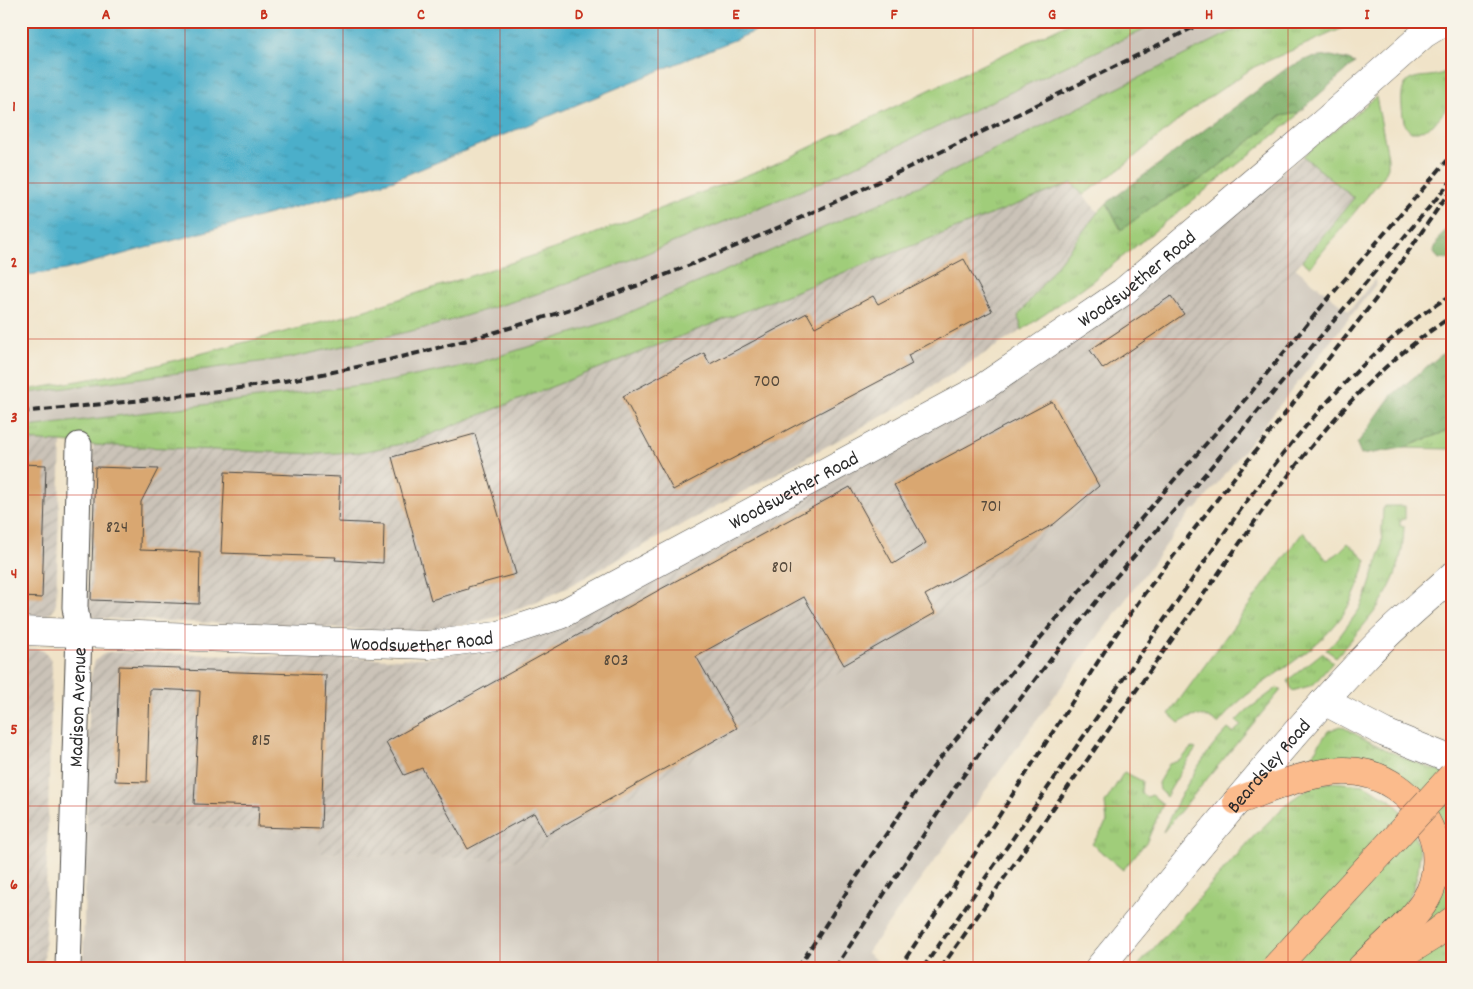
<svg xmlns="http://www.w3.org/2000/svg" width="1473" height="989" font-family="Dekko,sans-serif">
  <defs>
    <pattern id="industrial-furrows" width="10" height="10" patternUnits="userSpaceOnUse" patternTransform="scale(1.25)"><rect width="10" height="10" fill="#cbc3b8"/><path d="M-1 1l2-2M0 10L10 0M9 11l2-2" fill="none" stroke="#aea89e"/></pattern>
    <pattern id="grass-tufts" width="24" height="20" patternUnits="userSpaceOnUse" patternTransform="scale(1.25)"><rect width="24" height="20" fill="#a0cd7a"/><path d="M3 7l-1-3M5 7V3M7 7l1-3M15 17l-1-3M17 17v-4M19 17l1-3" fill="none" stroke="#8ab06a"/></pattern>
    <pattern id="forest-crowns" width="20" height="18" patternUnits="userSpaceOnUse" patternTransform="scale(1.25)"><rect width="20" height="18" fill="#80b06a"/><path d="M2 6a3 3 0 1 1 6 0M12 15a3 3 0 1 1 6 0" fill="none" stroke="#698f57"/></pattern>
    <pattern id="water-ripples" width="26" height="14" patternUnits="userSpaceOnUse" patternTransform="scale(1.25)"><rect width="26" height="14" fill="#4bafca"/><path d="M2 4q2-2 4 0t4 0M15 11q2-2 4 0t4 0" fill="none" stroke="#3f8fa4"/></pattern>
  </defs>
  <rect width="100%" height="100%" fill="#f7f3e8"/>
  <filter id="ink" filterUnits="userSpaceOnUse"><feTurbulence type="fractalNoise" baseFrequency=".02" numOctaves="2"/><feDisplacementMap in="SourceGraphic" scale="10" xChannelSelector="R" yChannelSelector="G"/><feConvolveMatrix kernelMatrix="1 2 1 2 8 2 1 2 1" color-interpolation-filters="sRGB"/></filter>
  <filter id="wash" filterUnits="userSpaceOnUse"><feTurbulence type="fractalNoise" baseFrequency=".0096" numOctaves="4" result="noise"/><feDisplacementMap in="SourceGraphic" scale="20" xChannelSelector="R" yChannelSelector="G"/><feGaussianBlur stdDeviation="1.12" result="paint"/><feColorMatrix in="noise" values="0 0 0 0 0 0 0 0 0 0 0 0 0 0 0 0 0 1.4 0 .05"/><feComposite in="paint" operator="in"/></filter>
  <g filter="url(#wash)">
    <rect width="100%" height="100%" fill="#f0e3c8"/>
    <g fill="url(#industrial-furrows)">
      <path d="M1303 156 1354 198 1155 437 1106 490 1047 537 943 614 518 861 318 853 319 832 86 824 90 679 95 661 102 655 109 652 401 659 437 657 887 447Z"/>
      <path d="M1072 183 1098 212 1018 316 1022 330 899 407 556 593 506 614 467 625 435 630 396 631 97 618 92 615 88 609 93 445 316 454 362 452 410 442Z"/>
      <path d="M21 440 61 442 56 604 53 611 43 617 21 616Z"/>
      <path d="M21 648 38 649 44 651 51 661 52 667 44 967 21 966Z"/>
    </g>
    <g fill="#cbc3b8">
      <path d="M1161 21H1253L933 180 610 321 474 364 385 382 21 428V394L289 358 531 296 623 263 817 184Z"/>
      <path d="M1295 268 1349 311 1375 279 1377 283 1197 509 1192 510 1083 657 867 953 883 965 881 968H83L86 824 319 832 318 853 518 861 943 614 1047 537 1106 490 1155 437Z"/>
    </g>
    <g fill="url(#grass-tufts)" stroke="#667c52">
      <path d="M1073 21H1161L817 184 623 263 531 296 429 327 289 358 21 394V391L130 372 350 315 563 246 773 165Z"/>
      <path d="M1253 21H1359L1254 67 1191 110 1121 168 1083 195 1072 183 411 442 362 452 316 454 93 445 61 442 21 440V428L385 382 474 364 610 321 933 180Z"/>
      <path d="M1452 67V102L1433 125 1418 132H1411C1403 126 1403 117 1402 107 1398 61 1432 87 1452 67Z"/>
      <path d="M1376 97 1388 157V167L1384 176 1310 267 1302 261 1354 198 1303 156Z"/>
      <path d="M1298 113 1294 119 1091 282 1022 330 1018 316 1098 212 1107 203 1121 230 1153 206 1205 177 1281 116Z"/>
      <path d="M1452 429V449L1403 448Z"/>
      <path d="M1385 506H1405V519L1400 520V526H1404C1403 586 1373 615 1336 657L1326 650 1339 637 1359 610 1367 593 1381 550 1383 509Z"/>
      <path d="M1303 532 1327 560 1337 554 1348 543 1366 560C1361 580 1354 599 1342 616 1317 651 1275 672 1242 699 1233 706 1226 715 1218 724 1204 713 1194 714 1179 723L1169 714Z"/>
      <path d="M1322 653 1333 662 1313 685 1292 691 1288 680Z"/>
      <path d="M1277 688 1281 690 1163 832C1180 795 1199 759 1228 729L1233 733 1241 725 1236 721 1246 711Z"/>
      <path d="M1341 726C1374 745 1414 764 1452 775V910L1396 953 1439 890 1397 772 1382 764 1366 757H1311L1328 731Z"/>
      <path d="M1193 748 1196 749 1184 766 1166 797 1159 790 1158 783 1169 764 1181 760 1190 749Z"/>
      <path d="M1124 772 1142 781 1141 792 1143 795 1147 797 1152 795 1163 804 1147 841 1123 870 1092 844 1107 822 1105 803Z"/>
      <path d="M1331 782 1364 785 1392 801 1401 811 1414 834 1420 853 1418 871 1414 887 1400 913 1348 968H1136L1254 836 1290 801 1310 787Z"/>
      <path d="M1452 933V966L1449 968H1404Z"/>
    </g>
    <g fill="url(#forest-crowns)" stroke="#566e4a">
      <path d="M1331 56 1348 60 1355 63 1298 113 1281 116 1205 177 1153 206 1121 230 1107 203 1287 68 1310 58Z"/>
      <path d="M1452 222V259H1439L1433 252 1439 238Z"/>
      <path d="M1452 346V429L1403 448 1361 455 1357 444 1391 396Z"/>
    </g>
    <path fill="url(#water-ripples)" stroke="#3b6d7a" d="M21 21H780L394 180 65 270 21 276Z"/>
    <g id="blocks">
      <g fill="#d9a771">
        <path d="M964 259 992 311 908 355 912 364 673 490 623 396 704 353 710 364 807 313 815 327 873 296 878 304Z"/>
        <path d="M1171 296 1184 314 1103 369 1090 350Z"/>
        <path d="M1052 401 1099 486 1054 524 925 595 935 613 844 665 804 597 696 656 737 728 546 835 534 813 468 849 422 768 404 775 386 742 659 590 850 487 893 564 926 543 894 485Z"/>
        <path d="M475 434 516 574 468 587V589L431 600 392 457Z"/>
        <path d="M21 464 46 465 42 598 21 597Z"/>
        <path d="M95 467 158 469 141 502 140 550 200 552 199 604 91 600Z"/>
        <path d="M225 472 340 477 338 522 384 524 383 563 335 560 336 557 221 553Z"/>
        <path d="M119 666 180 668V670L326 675 321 829 258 827 259 806 194 804 200 691 150 689 147 782 115 781Z"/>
      </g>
    </g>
  </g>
  <g filter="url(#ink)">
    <use href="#blocks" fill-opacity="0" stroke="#494743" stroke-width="1"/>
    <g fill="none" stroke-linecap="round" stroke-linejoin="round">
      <g stroke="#494743" stroke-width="27">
        <g id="minor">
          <path id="s1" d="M68 968 79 633 75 607 79 445"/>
        </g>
      </g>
      <g stroke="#494743" stroke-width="29">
        <g id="tertiary">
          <path id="s2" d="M21 631 428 645 496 636 560 615 985 386 1123 292 1321 125 1424 34 1445 21"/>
          <path d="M1324 701 1385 733 1452 760"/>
          <path id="s3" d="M1099 968C1187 862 1273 753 1368 654 1394 626 1424 602 1452 576"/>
        </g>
      </g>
      <g stroke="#494743" stroke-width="29">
        <g id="motorway">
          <path d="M1237 801C1271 788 1307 772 1343 771 1382 770 1415 795 1430 829 1440 849 1438 879 1426 899 1412 923 1381 947 1361 968"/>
          <path d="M1381 968 1431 937 1452 921"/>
        </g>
      </g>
      <use href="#minor" stroke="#fff" stroke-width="25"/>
      <use href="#tertiary" stroke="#fff" stroke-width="28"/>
      <use href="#motorway" stroke="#fbbb8c" stroke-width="28"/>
      <g stroke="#2b2b2b" stroke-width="4" stroke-dasharray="8 4" stroke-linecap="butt">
        <path d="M21 412C103 404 185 397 266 384 366 368 465 343 561 312 695 269 824 208 951 147 1036 105 1121 64 1206 21"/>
        <path d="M798 968 853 882 930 771 973 718 1095 573 1174 480 1249 395 1327 300 1452 155"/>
        <path d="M835 968 954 789 994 733 1068 637 1116 577 1184 499 1452 180"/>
        <path d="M899 968 947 897 1108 646 1144 594 1222 493 1375 300 1447 195"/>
        <path d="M923 968 1241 509C1292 439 1348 372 1417 318 1428 310 1440 302 1452 295"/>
        <path d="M941 968 1258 517C1287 476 1318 436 1352 400 1382 368 1416 340 1452 316"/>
      </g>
      <g stroke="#494743" stroke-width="29" stroke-linecap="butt">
        <path id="motorway-bridge" d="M1275 968 1452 776"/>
      </g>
      <use href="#motorway-bridge" stroke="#fbbb8c" stroke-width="28"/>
    </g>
  </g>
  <path fill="none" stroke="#c8321e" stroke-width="1" stroke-opacity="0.55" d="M185 21V968M343 21V968M500 21V968M658 21V968M815 21V968M973 21V968M1130 21V968M1288 21V968M21 183H1452M21 339H1452M21 495H1452M21 650H1452M21 806H1452"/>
  <g text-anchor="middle" stroke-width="5" stroke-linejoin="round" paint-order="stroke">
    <g font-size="18" fill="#564a3c">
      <text x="767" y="386">700</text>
      <text x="991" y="511">701</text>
      <text x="117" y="532">824</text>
      <text x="782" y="572">801</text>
      <text x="616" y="665">803</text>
      <text x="261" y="745">815</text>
    </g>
    <g font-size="20" fill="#2b2b2b" stroke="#f7f3e8">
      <text dy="7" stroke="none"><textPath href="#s2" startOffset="1212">Woodswether Road</textPath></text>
      <text dy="7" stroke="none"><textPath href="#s2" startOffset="808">Woodswether Road</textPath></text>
      <text dy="7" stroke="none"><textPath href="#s2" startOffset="401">Woodswether Road</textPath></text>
      <text dy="7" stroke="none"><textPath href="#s1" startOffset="261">Madison Avenue</textPath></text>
      <text dy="7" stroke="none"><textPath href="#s3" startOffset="264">Beardsley Road</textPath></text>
    </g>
  </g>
  <rect width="1473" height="989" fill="none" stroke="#f7f3e8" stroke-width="55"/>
  <rect x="28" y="28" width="1418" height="934" fill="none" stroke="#c8321e" stroke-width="2"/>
  <g font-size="16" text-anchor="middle" font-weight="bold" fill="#c8321e">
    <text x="106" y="19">A</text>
    <text x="264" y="19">B</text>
    <text x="421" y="19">C</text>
    <text x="579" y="19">D</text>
    <text x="736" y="19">E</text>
    <text x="894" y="19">F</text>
    <text x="1052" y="19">G</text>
    <text x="1209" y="19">H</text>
    <text x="1367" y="19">I</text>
    <text x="14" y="111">1</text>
    <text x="14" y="267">2</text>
    <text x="14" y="422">3</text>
    <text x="14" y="578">4</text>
    <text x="14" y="734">5</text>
    <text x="14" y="889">6</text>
  </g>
</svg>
